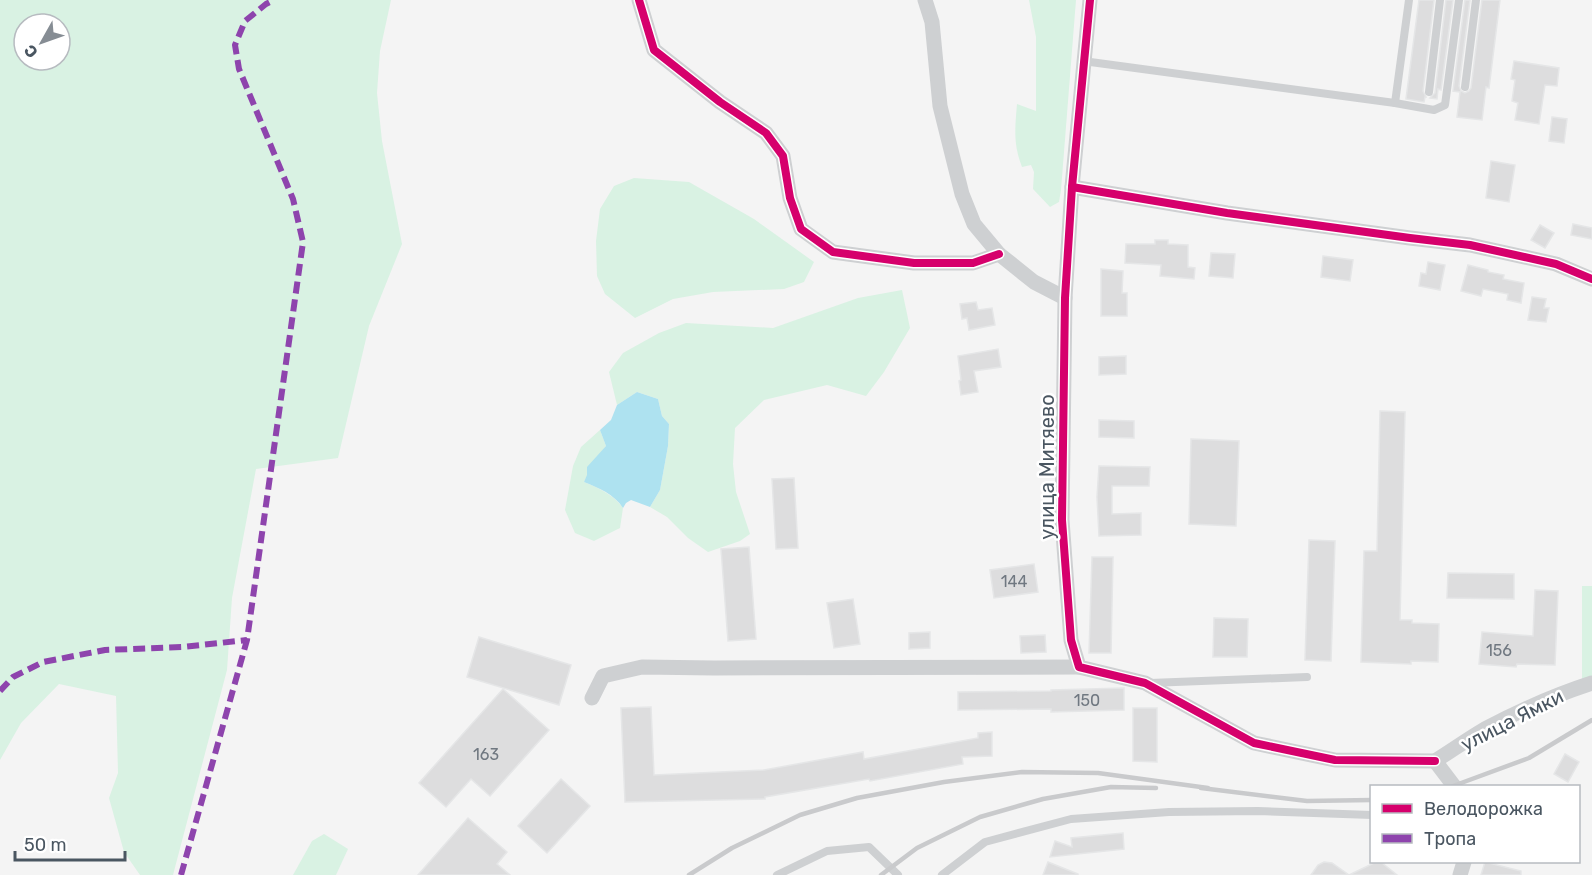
<svg xmlns="http://www.w3.org/2000/svg" width="1592" height="875" font-family="Rubik,sans-serif">
  <rect width="100%" height="100%" fill="#f4f4f4"/>
  <g fill="#d9f2e3" fill-rule="evenodd">
    <path d="M0 0H391L380 51 377 93 382 141 402 244 369 326 338 458 256 469 232 598 227 670 173 875H140L124 852 109 798 118 773 116 696 59 684 21 723 0 760ZM24 24H60V60H24Z"/>
    <path d="M1029 0H1076L1061 190 1059 202 1050 207 1033 189 1034 172 1031 165 1022 167C1013 144 1015 128 1017 104L1036 111V37Z"/>
    <path d="M634 178 689 182 754 219 814 262 804 282 784 289 713 292 673 299 635 318 605 294 597 276 596 241 600 209 614 186Z"/>
    <path d="M902 290 910 328 884 372 866 396 827 385 764 400 735 428 733 464 736 492 750 534 740 541 708 552 688 538 667 517 650 507 660 490 668 446 669 424 662 416 658 399 637 392 617 405 609 372 623 353 659 333 686 323 773 328 858 298Z"/>
    <path d="M600 430 606 446 599 455 584 482C599 488 614 495 623 508L620 528 594 541 575 533 565 510 573 466 581 447Z"/>
    <path d="M1582 586H1592V678L1582 679Z"/>
    <path d="M324 834 348 849 336 875H293L312 841Z"/>
  </g>
  <path fill="#aee2f0" d="M637 392 658 399 662 416 669 424 668 446 660 490 650 507 631 500 626 503 623 508C614 494 599 488 584 482L587 475V467L606 446 600 430 611 420 617 405Z"/>
  <g fill="#ddddde" stroke="#e5e6e7" stroke-width="1.5">
    <path d="M1419 0H1434L1423 91 1426 97H1425L1424 102 1406 99Z"/>
    <path d="M1446 0H1453L1441 90 1438 89 1437 99 1430 98 1435 93Z"/>
    <path d="M1465 0H1470L1459 86 1461 91 1465 93 1469 91 1471 88 1482 0H1500L1489 88 1486 87 1482 120 1457 117 1460 92 1453 91Z"/>
    <path d="M1514 61 1559 68 1557 86 1545 85 1539 124 1515 120 1518 103 1512 101 1515 80 1511 79Z"/>
    <path d="M1552 117 1567 119 1564 143 1549 141Z"/>
    <path d="M1491 161 1515 165 1509 202 1486 198Z"/>
    <path d="M1573 224 1592 228V239L1571 235Z"/>
    <path d="M1540 225 1554 233 1545 248 1531 240Z"/>
    <path d="M1155 240H1168V244L1188 245V267L1195 268 1194 279 1160 276 1161 265 1125 263 1126 244H1155Z"/>
    <path d="M1211 253 1235 254 1233 278 1209 276Z"/>
    <path d="M1323 256 1353 260 1350 281 1321 277Z"/>
    <path d="M1428 262 1445 265 1440 290 1419 286 1421 273 1426 274Z"/>
    <path d="M1468 265 1488 270V272L1504 275 1503 279 1524 283 1521 303 1507 300 1508 294 1483 289 1481 296 1461 291Z"/>
    <path d="M1101 269 1123 271 1122 293H1127V316H1101Z"/>
    <path d="M1532 297 1546 299 1544 308H1549L1546 322 1528 320Z"/>
    <path d="M976 302 978 310 992 308 995 325 969 330 967 318 962 319 960 304Z"/>
    <path d="M998 349 1001 367 974 371 978 392 961 395 959 381 961 380 958 356Z"/>
    <path d="M1126 356V374L1099 375V357Z"/>
    <path d="M1380 411 1405 412 1400 620H1412V623L1439 624 1438 662 1411 661V664L1361 662 1364 551H1377Z"/>
    <path d="M1099 420 1134 421V438L1099 437Z"/>
    <path d="M1191 439 1239 441 1236 526 1189 524Z"/>
    <path d="M1099 466 1150 467 1149 486H1112V514L1141 513V535L1099 536 1097 497Z"/>
    <path d="M794 478 798 548 776 549 772 479Z"/>
    <path d="M1309 540 1335 541 1331 661 1305 660Z"/>
    <path d="M749 547 756 639 728 641 721 549Z"/>
    <path d="M1092 557H1113L1111 653H1089Z"/>
    <path d="M1034 564 1038 592 994 598 990 570Z"/>
    <path d="M1448 573 1514 574V599L1447 598Z"/>
    <path d="M1535 590 1558 591 1555 665 1517 664 1516 667 1479 664 1482 632 1533 636Z"/>
    <path d="M853 599 860 644 834 648 827 603Z"/>
    <path d="M1214 618 1248 619 1247 657H1213Z"/>
    <path d="M930 632V648L909 649V633Z"/>
    <path d="M1045 635 1046 652 1021 653 1020 636Z"/>
    <path d="M479 637 571 665 559 705 467 677Z"/>
    <path d="M1124 688V710L1051 712V709L958 710V692L1051 691V690Z"/>
    <path d="M503 689 549 730 490 796 471 779 446 807 419 783Z"/>
    <path d="M651 707 654 775 764 770 863 752 864 759 978 738V733L992 732V756L962 757 963 764 870 781 869 779 765 797V799L625 802 621 708Z"/>
    <path d="M1133 708H1157V762L1133 761Z"/>
    <path d="M1565 754 1579 762 1568 782 1554 774Z"/>
    <path d="M561 779 590 806 547 853 518 826Z"/>
    <path d="M468 818 507 852 497 864 510 875H418Z"/>
    <path d="M1123 833 1124 849 1050 857 1055 841 1072 847 1071 838Z"/>
    <path d="M1048 862 1078 874V875H1043Z"/>
    <path d="M1324 862 1332 863 1349 875H1311L1318 865Z"/>
    <path d="M1485 862 1521 871V875H1481Z"/>
    <path d="M1374 863H1382L1397 875H1349Z"/>
  </g>
  <g fill="none" stroke-linecap="round" stroke-linejoin="round">
    <g stroke="#ced0d2" stroke-width="8">
      <path d="M1083 61 1395 103 1434 110 1445 105 1459 0"/>
      <path d="M1465 87 1476 0"/>
      <path d="M1429 92 1440 0"/>
      <path d="M1395 103 1409 0"/>
      <path d="M1150 683 1307 677"/>
      <path d="M777 875 827 851 869 847 898 875"/>
      <path d="M942 875 985 842 1071 819 1169 812 1258 811 1372 815"/>
    </g>
    <g stroke="#ced0d2" stroke-width="15">
      <path d="M639 0 654 50 720 102 766 133 783 156 790 198 801 229 833 252 914 263H973L999 254"/>
      <path d="M925 0 932 22 940 106 962 194 974 224 999 254 1034 282 1065 298"/>
      <path d="M1090 0 1072 187 1065 298 1062 520 1071 640 1079 667 1145 683 1254 743 1335 760 1435 761"/>
      <path d="M1072 187 1227 213 1410 238 1470 245 1556 264 1592 279"/>
      <path d="M592 698 603 676 642 667 714 668 1079 667"/>
      <path d="M1435 761C1451 751 1468 739 1485 729 1519 711 1555 695 1592 683"/>
      <path d="M1435 761 1454 786"/>
      <path d="M1460 875 1464 862"/>
    </g>
    <g stroke="#c9cacc" stroke-width="4.5">
      <path d="M1453 786 1529 758 1592 720"/>
      <path d="M1201 788 1307 801 1372 800"/>
      <path d="M689 875 732 848 800 815 857 798 944 782 1022 772 1098 773 1208 788"/>
      <path d="M881 875 917 848 980 817 1043 799 1111 787 1156 788"/>
    </g>
    <g stroke="#8e44ad" stroke-width="6" stroke-dasharray="12 6" stroke-linecap="butt">
      <path d="M0 691 13 677 43 662 105 650 183 647 247 640"/>
      <path d="M181 875 247 640 303 242 293 199 239 69 235 45 245 21 266 4 274 0"/>
    </g>
    <g stroke="#fff" stroke-width="11">
      <g id="cycleway">
        <path d="M639 0 654 50 720 102 766 133 783 156 790 198 801 229 833 252 914 263H973L999 254"/>
        <path d="M1090 0 1072 187 1065 298 1062 520 1071 640 1079 667 1145 683 1254 743 1335 760 1435 761"/>
        <path d="M1072 187 1227 213 1410 238 1470 245 1556 264 1592 279"/>
      </g>
    </g>
    <use href="#cycleway" stroke="#d6006c" stroke-width="8"/>
  </g>
  <g text-anchor="middle" stroke-width="5" stroke-linejoin="round" paint-order="stroke">
    <g font-size="16" fill="#707881">
      <text x="1014" y="587">144</text>
      <text x="1499" y="656">156</text>
      <text x="1087" y="706">150</text>
      <text x="486" y="760">163</text>
    </g>
    <g font-size="20" fill="#4a5661" stroke="#fff">
      <text transform="translate(1047 467) rotate(-90)" y="7">улица Митяево</text>
      <text transform="translate(1512 720) rotate(-27)" y="7">улица Ямки</text>
    </g>
  </g>
  <rect x="1370" y="785" width="210" height="78" fill="#ffffff" stroke="#b7bbc0" stroke-width="1.5"/>
  <rect x="1382" y="804" width="30" height="9" fill="#d6006c" stroke="#b7bbc0" stroke-width="1.5"/>
  <text x="1424" y="815" font-size="18" fill="#4a5661">Велодорожка</text>
  <rect x="1382" y="834" width="30" height="9" fill="#8e44ad" stroke="#b7bbc0" stroke-width="1.5"/>
  <text x="1424" y="845" font-size="18" fill="#4a5661">Тропа</text>
  <g transform="translate(42 42) rotate(230)"><circle r="28" fill="#ffffff" stroke="#b7bbc0" stroke-width="1.5"/>
  <path d="M0-4.5L10 22L0 15L-10 22Z" fill="#868d94"/>
  <text y="-9" font-size="16" font-weight="bold" text-anchor="middle" fill="#4a5661">С</text>
  </g>
  <path d="M15 851v9h110v-9" fill="none" stroke="#4a5661" stroke-width="3"/>
  <text x="24" y="851" font-size="18" fill="#4a5661" stroke="#ffffff" stroke-width="4.5" paint-order="stroke">50 m</text>
</svg>
